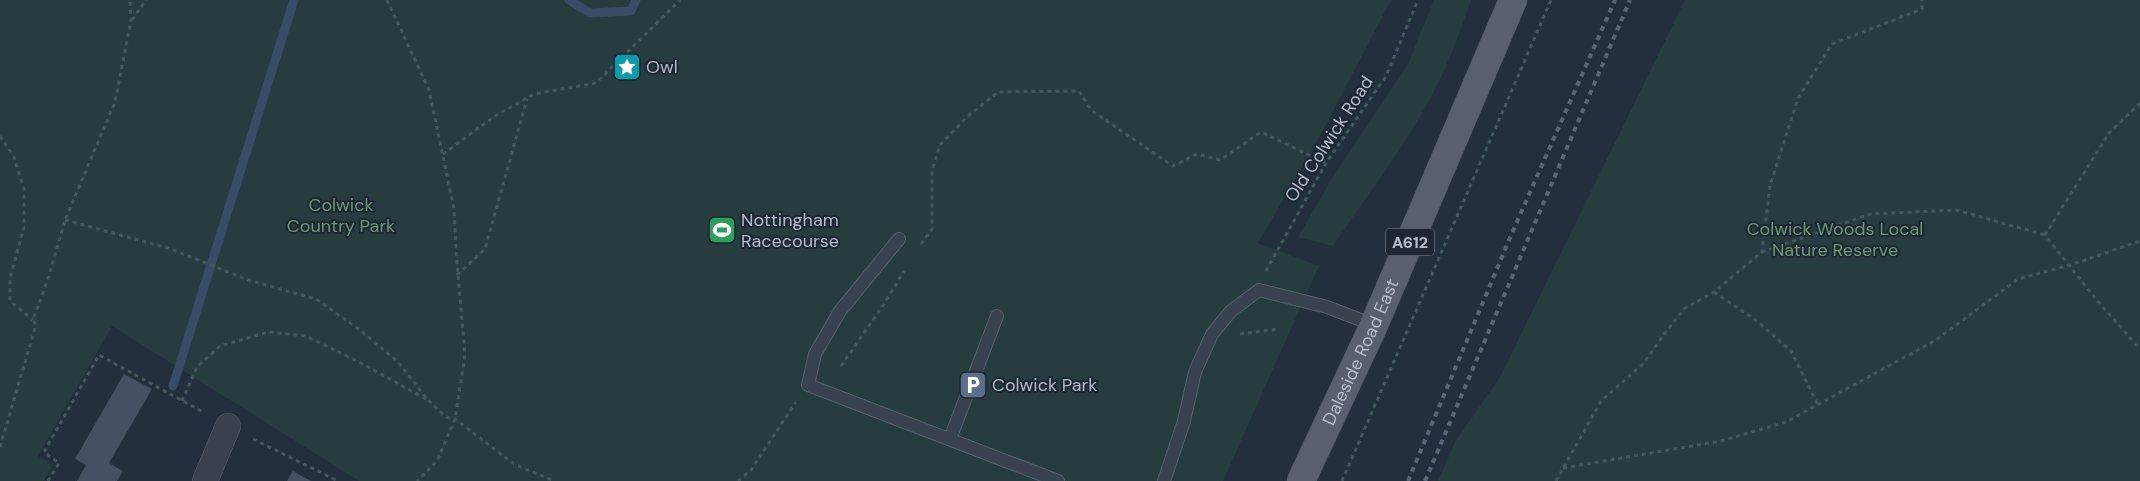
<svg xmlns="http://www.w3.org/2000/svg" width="2140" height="481" font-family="'DM Sans',sans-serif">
  <rect width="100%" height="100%" fill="#242f3e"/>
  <g fill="#263c3f">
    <path d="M0 0H1391L1318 140 1258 243 1319 266 1223 481H359L112 326 38 456 53 465 44 481H0Z"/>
    <path d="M1434 0H1471C1460 34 1447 67 1430 99 1402 151 1365 198 1333 246L1298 237 1334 175 1408 64Z"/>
    <path d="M1685 0H2140V481H1438L1455 442 1500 377Z"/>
  </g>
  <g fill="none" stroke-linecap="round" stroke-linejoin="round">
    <g stroke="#394c67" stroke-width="9">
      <path d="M569 0 590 13 631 11 636 0"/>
      <path d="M173 386 294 0"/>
    </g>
  </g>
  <g fill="#455162">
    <path d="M124 374 152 389 109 463 123 471 117 481H77L86 465 75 459Z"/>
    <path d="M293 471 311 481H287Z"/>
  </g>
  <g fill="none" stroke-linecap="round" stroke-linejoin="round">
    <g stroke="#565f6c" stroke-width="14">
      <g id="service">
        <path d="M899 239 840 311 815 354 808 385 1058 481"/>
        <path d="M950 439 997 316"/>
        <path d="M1164 481 1184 421 1195 372 1212 334 1231 311 1259 290 1327 307 1374 325"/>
      </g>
    </g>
    <g stroke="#565f6c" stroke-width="26">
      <path id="minor" d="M205 481 228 426"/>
    </g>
    <g stroke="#414a57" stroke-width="29">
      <g id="primary">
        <path id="s1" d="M1301 481 1374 325 1513 0"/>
      </g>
    </g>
    <g stroke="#44595c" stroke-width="3" stroke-dasharray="4 4" stroke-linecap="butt">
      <path d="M387 0 429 90 454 209 456 251 465 355 455 419 437 461 417 481"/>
      <path d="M132 20 146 0"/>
      <path d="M2140 103 2109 133 2045 235 2095 298 2140 349"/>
      <path d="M0 136 14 157 24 189V227L10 278V301L33 320"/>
      <path d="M443 154 495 116 534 94 596 83 680 0"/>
      <path d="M65 220 168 248 251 281 316 299 360 330 398 362 427 399 446 417 455 419 514 464 554 481"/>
      <path d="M921 244 932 229V171L940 145 968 116 998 92 1079 91 1091 110 1173 166 1197 154 1220 160 1261 132 1326 163"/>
      <path d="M1762 252 1870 214 1956 210 2045 235"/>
      <path d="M1266 271 1326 163 1386 76 1418 0"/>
      <path d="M457 275 485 249 527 99"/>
      <path d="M1714 292 1757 321 1791 351 1818 405"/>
      <path d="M1240 334 1279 329"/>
      <path d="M841 366 882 307 904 271"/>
      <path d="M182 401 197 367 220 346 268 332 306 336 361 363 426 399"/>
      <path d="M253 439 338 481"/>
      <path d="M0 447 36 325 33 320 49 276 65 220 115 102 131 21 130 0"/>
      <path d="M1563 468 1721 441 1786 422 1936 340 2018 279 2070 265 2140 241"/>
      <path d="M48 481 59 463 44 452 99 355 203 412"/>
      <path d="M738 481 751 470 796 402"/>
      <path d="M1342 481 1551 0"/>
      <path d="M1556 481 1601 401 1644 363 1662 337 1685 308 1714 292 1762 252 1770 186 1798 98 1832 44 1922 9V0"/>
    </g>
    <use href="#service" stroke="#38414e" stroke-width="12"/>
    <use href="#minor" stroke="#38414e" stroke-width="25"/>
    <use href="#primary" stroke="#56606e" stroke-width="28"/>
    <g stroke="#5a6575" stroke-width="4" stroke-dasharray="5 5" stroke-linecap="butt">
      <path d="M1408 481 1512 233 1615 0"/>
      <path d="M1425 481 1630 0"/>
    </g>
  </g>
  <defs>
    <g id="sight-square" transform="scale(1.4375)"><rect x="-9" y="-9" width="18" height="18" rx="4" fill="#0f9aa8" stroke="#1d2633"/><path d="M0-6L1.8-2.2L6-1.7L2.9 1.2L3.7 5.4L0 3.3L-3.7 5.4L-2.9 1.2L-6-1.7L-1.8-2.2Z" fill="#fff"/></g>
    <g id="stadium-square" transform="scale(1.4375)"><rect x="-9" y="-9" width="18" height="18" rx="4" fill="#2e9e5b" stroke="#1d2633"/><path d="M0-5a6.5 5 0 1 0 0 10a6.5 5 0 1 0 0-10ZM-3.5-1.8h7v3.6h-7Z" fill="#fff"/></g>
    <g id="parking-square" transform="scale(1.4375)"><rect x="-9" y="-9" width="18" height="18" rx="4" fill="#5c6f8a" stroke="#1d2633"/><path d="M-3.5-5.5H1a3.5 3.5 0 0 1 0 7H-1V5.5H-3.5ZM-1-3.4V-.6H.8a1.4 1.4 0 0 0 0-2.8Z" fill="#fff"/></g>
  </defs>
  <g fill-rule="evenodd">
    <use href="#sight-square" x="627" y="67"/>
    <use href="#stadium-square" x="722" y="230"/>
    <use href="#parking-square" x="973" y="385"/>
  </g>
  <g text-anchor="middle" stroke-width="4" stroke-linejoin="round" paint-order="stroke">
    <rect fill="#1d2633" stroke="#878f9c" stroke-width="1" x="1386" y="228.5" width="48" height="27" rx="4"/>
    <g font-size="16" font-weight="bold" fill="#b4bcc9">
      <text x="1410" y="248">A612</text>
    </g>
    <g font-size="18" fill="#b4bcc9" stroke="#1d2633" text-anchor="start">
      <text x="646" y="73">Owl</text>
      <text x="741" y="226">Nottingham<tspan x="741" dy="21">Racecourse</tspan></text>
      <text x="992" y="391">Colwick Park</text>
    </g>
    <g font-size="18" fill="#b4bcc9" stroke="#1d2633">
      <text transform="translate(1329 139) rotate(-57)" y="6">Old Colwick Road</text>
      <text dy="6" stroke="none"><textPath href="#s1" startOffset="142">Daleside Road East</textPath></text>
    </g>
    <g font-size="18" fill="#6b9a76" stroke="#1d2633">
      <text x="341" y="211">Colwick<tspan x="341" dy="21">Country Park</tspan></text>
      <text x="1835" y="235">Colwick Woods Local<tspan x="1835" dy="21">Nature Reserve</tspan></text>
    </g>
  </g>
</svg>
